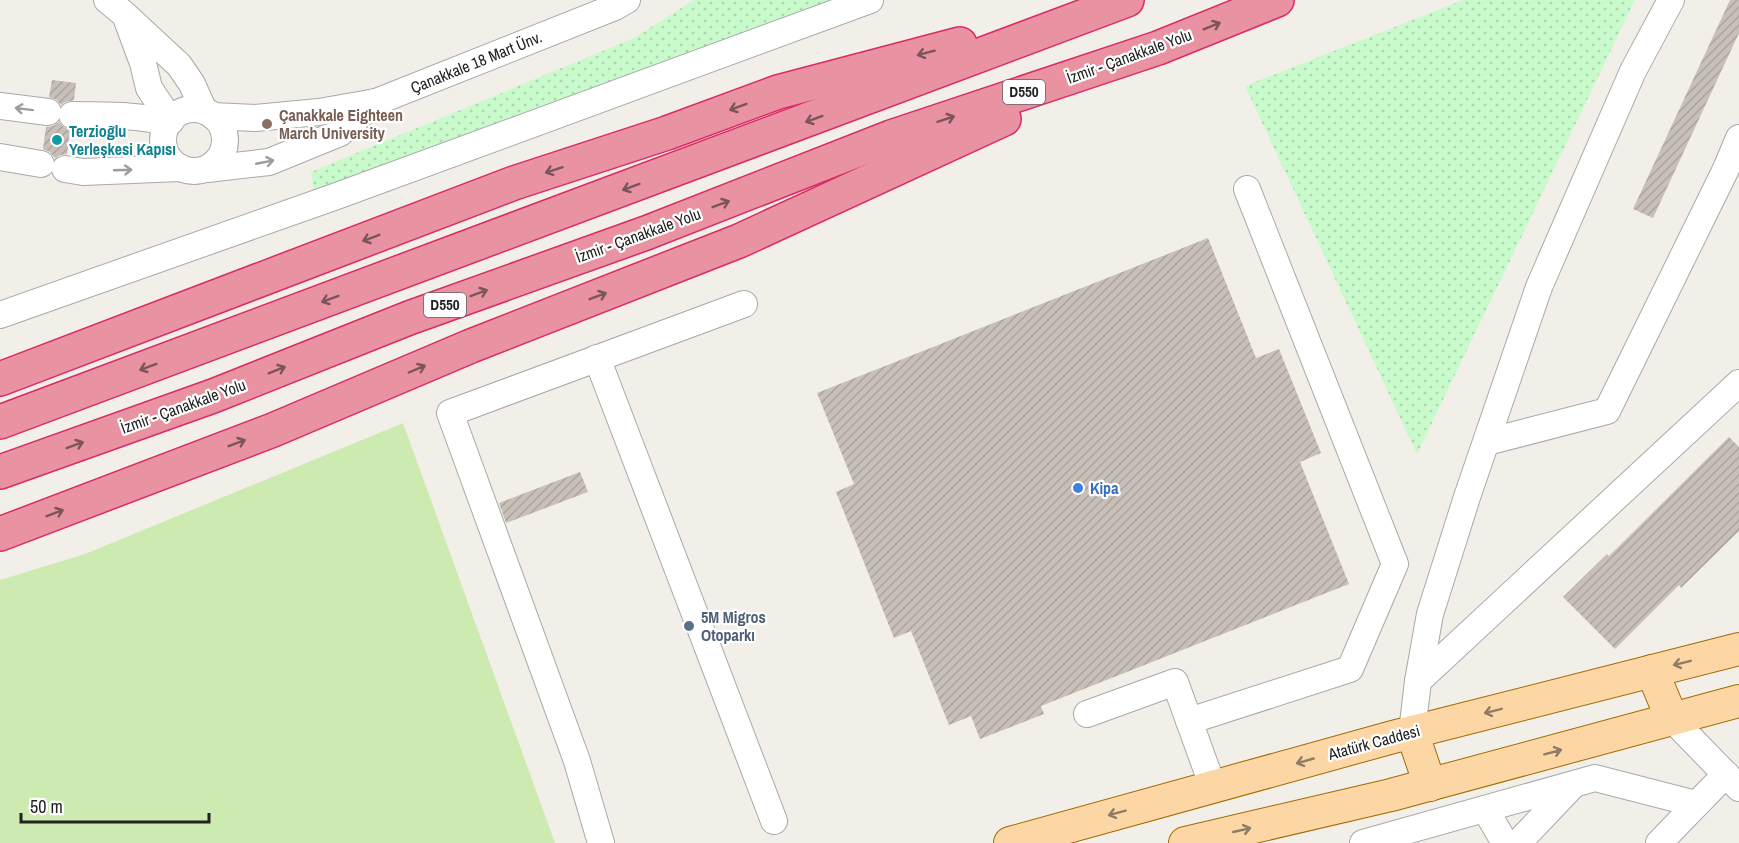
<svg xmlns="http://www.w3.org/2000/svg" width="1739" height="843" font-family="'Archivo Narrow',sans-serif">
  <defs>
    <pattern id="park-dots" width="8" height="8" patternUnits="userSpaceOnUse" patternTransform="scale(1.5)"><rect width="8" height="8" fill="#c8facc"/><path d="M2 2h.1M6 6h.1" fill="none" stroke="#acd6af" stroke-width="1.8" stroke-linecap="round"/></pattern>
    <pattern id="building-hatch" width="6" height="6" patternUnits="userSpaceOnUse" patternTransform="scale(1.5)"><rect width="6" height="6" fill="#c7bfb8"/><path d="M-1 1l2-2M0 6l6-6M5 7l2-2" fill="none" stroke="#aba49e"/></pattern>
  </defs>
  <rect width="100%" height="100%" fill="#f2efe9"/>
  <path fill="#cdebb0" d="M403 423 555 843H0V580L85 554Z"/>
  <g fill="url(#park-dots)">
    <path d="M694 0H836L314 193 311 172 634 38Z"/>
    <path d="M1463 0H1635L1417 454 1245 86Z"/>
  </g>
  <g fill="url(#building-hatch)">
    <path d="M1730 0H1739V33L1653 218 1633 209Z"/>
    <path d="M52 80 76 83 74 100 65 102 61 105 57 100 49 97Z"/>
    <path d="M59 122 64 127 70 130 67 154 60 155 55 158 50 152 43 149 46 127 53 126Z"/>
    <path d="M1208 238 1256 358 1279 349 1321 453 1300 462 1349 584 1041 706 1044 714 980 739 971 716 949 725 911 631 894 638 836 492 854 484 817 393Z"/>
    <path d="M1729 437 1739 447V531L1681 588 1679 585 1615 649 1563 597 1607 554 1609 556Z"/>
    <path d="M580 472 588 492 506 523 499 503Z"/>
  </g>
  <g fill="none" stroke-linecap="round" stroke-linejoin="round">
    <g stroke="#a9a9a9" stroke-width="28">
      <g id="minor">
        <path d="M107 0 124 14 179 65 192 84 204 111"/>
        <path d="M127 20 143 63 149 88 171 121"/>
        <path d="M0 106 48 112"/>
        <circle cx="194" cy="140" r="31"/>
        <path d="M72 115C104 116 137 114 168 123"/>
        <path d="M213 116 255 118 319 112 376 102 615 7 627 0"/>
        <path d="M0 157 41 164"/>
        <path d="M65 169 83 172 181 168"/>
        <path d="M207 169 269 162 340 133 375 102"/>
        <path d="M0 315 334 197 870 0"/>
        <path d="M597 358 774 821"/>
        <path d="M1487 442 1607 411 1725 171 1739 138"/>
        <path d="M1418 681 1430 614 1467 497 1539 287 1633 71 1671 0"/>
        <path d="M1087 714 1175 682 1213 787"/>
        <path d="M1672 719 1739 788"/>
        <path d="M1189 721 1350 669 1395 564 1247 189"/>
        <path d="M1412 732 1418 681 1739 383"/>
        <path d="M1485 809 1505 843"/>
        <path d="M601 843 577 761 450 413 744 304"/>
        <path d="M1363 843 1595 778 1696 804"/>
        <path d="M1518 843 1573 785"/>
        <path d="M1659 843 1726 774"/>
      </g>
    </g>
    <g stroke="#a06b00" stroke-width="34">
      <g id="major">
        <path d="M1652 671 1672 719"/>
        <path d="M1412 732 1430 785"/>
        <path d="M1010 843 1393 737 1739 649"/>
        <path d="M1185 843 1391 795 1739 701"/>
      </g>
    </g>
    <g stroke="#dc2a67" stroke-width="36">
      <g id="highway">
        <path d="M0 379 514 183 667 133 778 92 960 44"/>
        <path d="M0 422 1127 0"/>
        <path d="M0 472 213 396 409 318 646 233 891 137 1158 48 1277 0"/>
        <path d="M0 534 273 430 471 346 739 241 1004 119"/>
      </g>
    </g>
    <use href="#minor" stroke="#fff" stroke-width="26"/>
    <use href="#major" stroke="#fcd6a4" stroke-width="32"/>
    <use href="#highway" stroke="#e892a2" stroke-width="33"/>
  </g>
  <defs><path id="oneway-shaft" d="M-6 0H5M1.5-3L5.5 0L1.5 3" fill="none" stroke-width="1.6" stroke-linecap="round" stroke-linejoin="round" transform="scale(1.5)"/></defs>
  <g stroke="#7b545c">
    <use href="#oneway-shaft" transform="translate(1212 26) rotate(-22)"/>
    <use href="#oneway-shaft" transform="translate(926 53) rotate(165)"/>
    <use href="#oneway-shaft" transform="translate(738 107) rotate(160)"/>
    <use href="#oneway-shaft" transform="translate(814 119) rotate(160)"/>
    <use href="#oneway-shaft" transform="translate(946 119) rotate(-19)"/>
    <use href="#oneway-shaft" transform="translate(554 170) rotate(162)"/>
    <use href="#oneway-shaft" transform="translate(631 187) rotate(160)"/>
    <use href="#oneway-shaft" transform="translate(721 204) rotate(-21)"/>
    <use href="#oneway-shaft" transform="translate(371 238) rotate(159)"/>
    <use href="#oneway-shaft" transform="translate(479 293) rotate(-20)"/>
    <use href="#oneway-shaft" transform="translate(598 296) rotate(-21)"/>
    <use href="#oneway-shaft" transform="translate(330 299) rotate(160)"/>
    <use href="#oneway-shaft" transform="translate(148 367) rotate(160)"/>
    <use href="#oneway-shaft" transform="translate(417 369) rotate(-23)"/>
    <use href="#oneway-shaft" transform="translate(277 370) rotate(-22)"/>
    <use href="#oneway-shaft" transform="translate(237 443) rotate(-21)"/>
    <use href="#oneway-shaft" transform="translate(75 445) rotate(-20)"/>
    <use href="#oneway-shaft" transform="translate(55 513) rotate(-21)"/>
  </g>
  <g stroke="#9c9c9c">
    <use href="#oneway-shaft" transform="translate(24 109) rotate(-173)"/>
    <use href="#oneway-shaft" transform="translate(265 162) rotate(-11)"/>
    <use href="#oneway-shaft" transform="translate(123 170) rotate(-2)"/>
  </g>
  <g stroke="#8f7c63">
    <use href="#oneway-shaft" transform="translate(1682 663) rotate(166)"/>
    <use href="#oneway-shaft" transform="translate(1493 711) rotate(166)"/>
    <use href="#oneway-shaft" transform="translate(1553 752) rotate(-15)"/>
    <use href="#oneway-shaft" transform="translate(1305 761) rotate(164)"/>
    <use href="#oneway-shaft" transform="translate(1117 813) rotate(165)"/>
    <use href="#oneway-shaft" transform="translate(1242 830) rotate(-13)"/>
  </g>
  <circle fill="#8d6e63" stroke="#fff" stroke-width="2" cx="267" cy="124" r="6"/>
  <circle fill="#0f9aa8" stroke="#fff" stroke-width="2" cx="57" cy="140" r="6"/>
  <circle fill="#3f7fe0" stroke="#fff" stroke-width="2" cx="1078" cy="488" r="6"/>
  <circle fill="#5c6f8a" stroke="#fff" stroke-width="2" cx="689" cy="626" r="6"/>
  <g text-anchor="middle" stroke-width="4.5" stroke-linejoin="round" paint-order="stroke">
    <g fill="#fff" stroke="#646464" stroke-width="1.5">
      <rect x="1003" y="80" width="42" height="24" rx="4.5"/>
      <rect x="424" y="293" width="42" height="24" rx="4.5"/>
    </g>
    <g font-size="15" font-weight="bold" fill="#222">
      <text x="1024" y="97">D550</text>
      <text x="445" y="310">D550</text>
    </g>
    <g font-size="16" fill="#222" stroke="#fff">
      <text transform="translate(1129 56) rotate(-20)" y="6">İzmir - Çanakkale Yolu</text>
      <text transform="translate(476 62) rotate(-22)" y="6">Çanakkale 18 Mart Ünv.</text>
      <text transform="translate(638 235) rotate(-20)" y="6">İzmir - Çanakkale Yolu</text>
      <text transform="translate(183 406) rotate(-20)" y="6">İzmir - Çanakkale Yolu</text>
      <text transform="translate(1374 742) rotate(-15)" y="6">Atatürk Caddesi</text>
    </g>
    <g font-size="16" font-weight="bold" fill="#785e54" stroke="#fff" text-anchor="start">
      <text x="279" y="121">Çanakkale Eighteen<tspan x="279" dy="18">March University</tspan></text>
    </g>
    <g font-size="16" font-weight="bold" fill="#0d838f" stroke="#fff" text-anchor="start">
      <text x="69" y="137">Terzioğlu<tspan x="69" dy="18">Yerleşkesi Kapısı</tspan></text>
    </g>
    <g font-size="16" font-weight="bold" fill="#366cbe" stroke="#fff" text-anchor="start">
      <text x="1090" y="494">Kipa</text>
    </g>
    <g font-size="16" font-weight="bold" fill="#4e5e75" stroke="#fff" text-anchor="start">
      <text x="701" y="623">5M Migros<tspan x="701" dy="18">Otoparkı</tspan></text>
    </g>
  </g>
  <path d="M21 813v9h188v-9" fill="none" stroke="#222222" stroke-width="3"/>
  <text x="30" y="813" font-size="18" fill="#222222" stroke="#ffffff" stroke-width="4.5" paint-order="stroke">50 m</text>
</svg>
